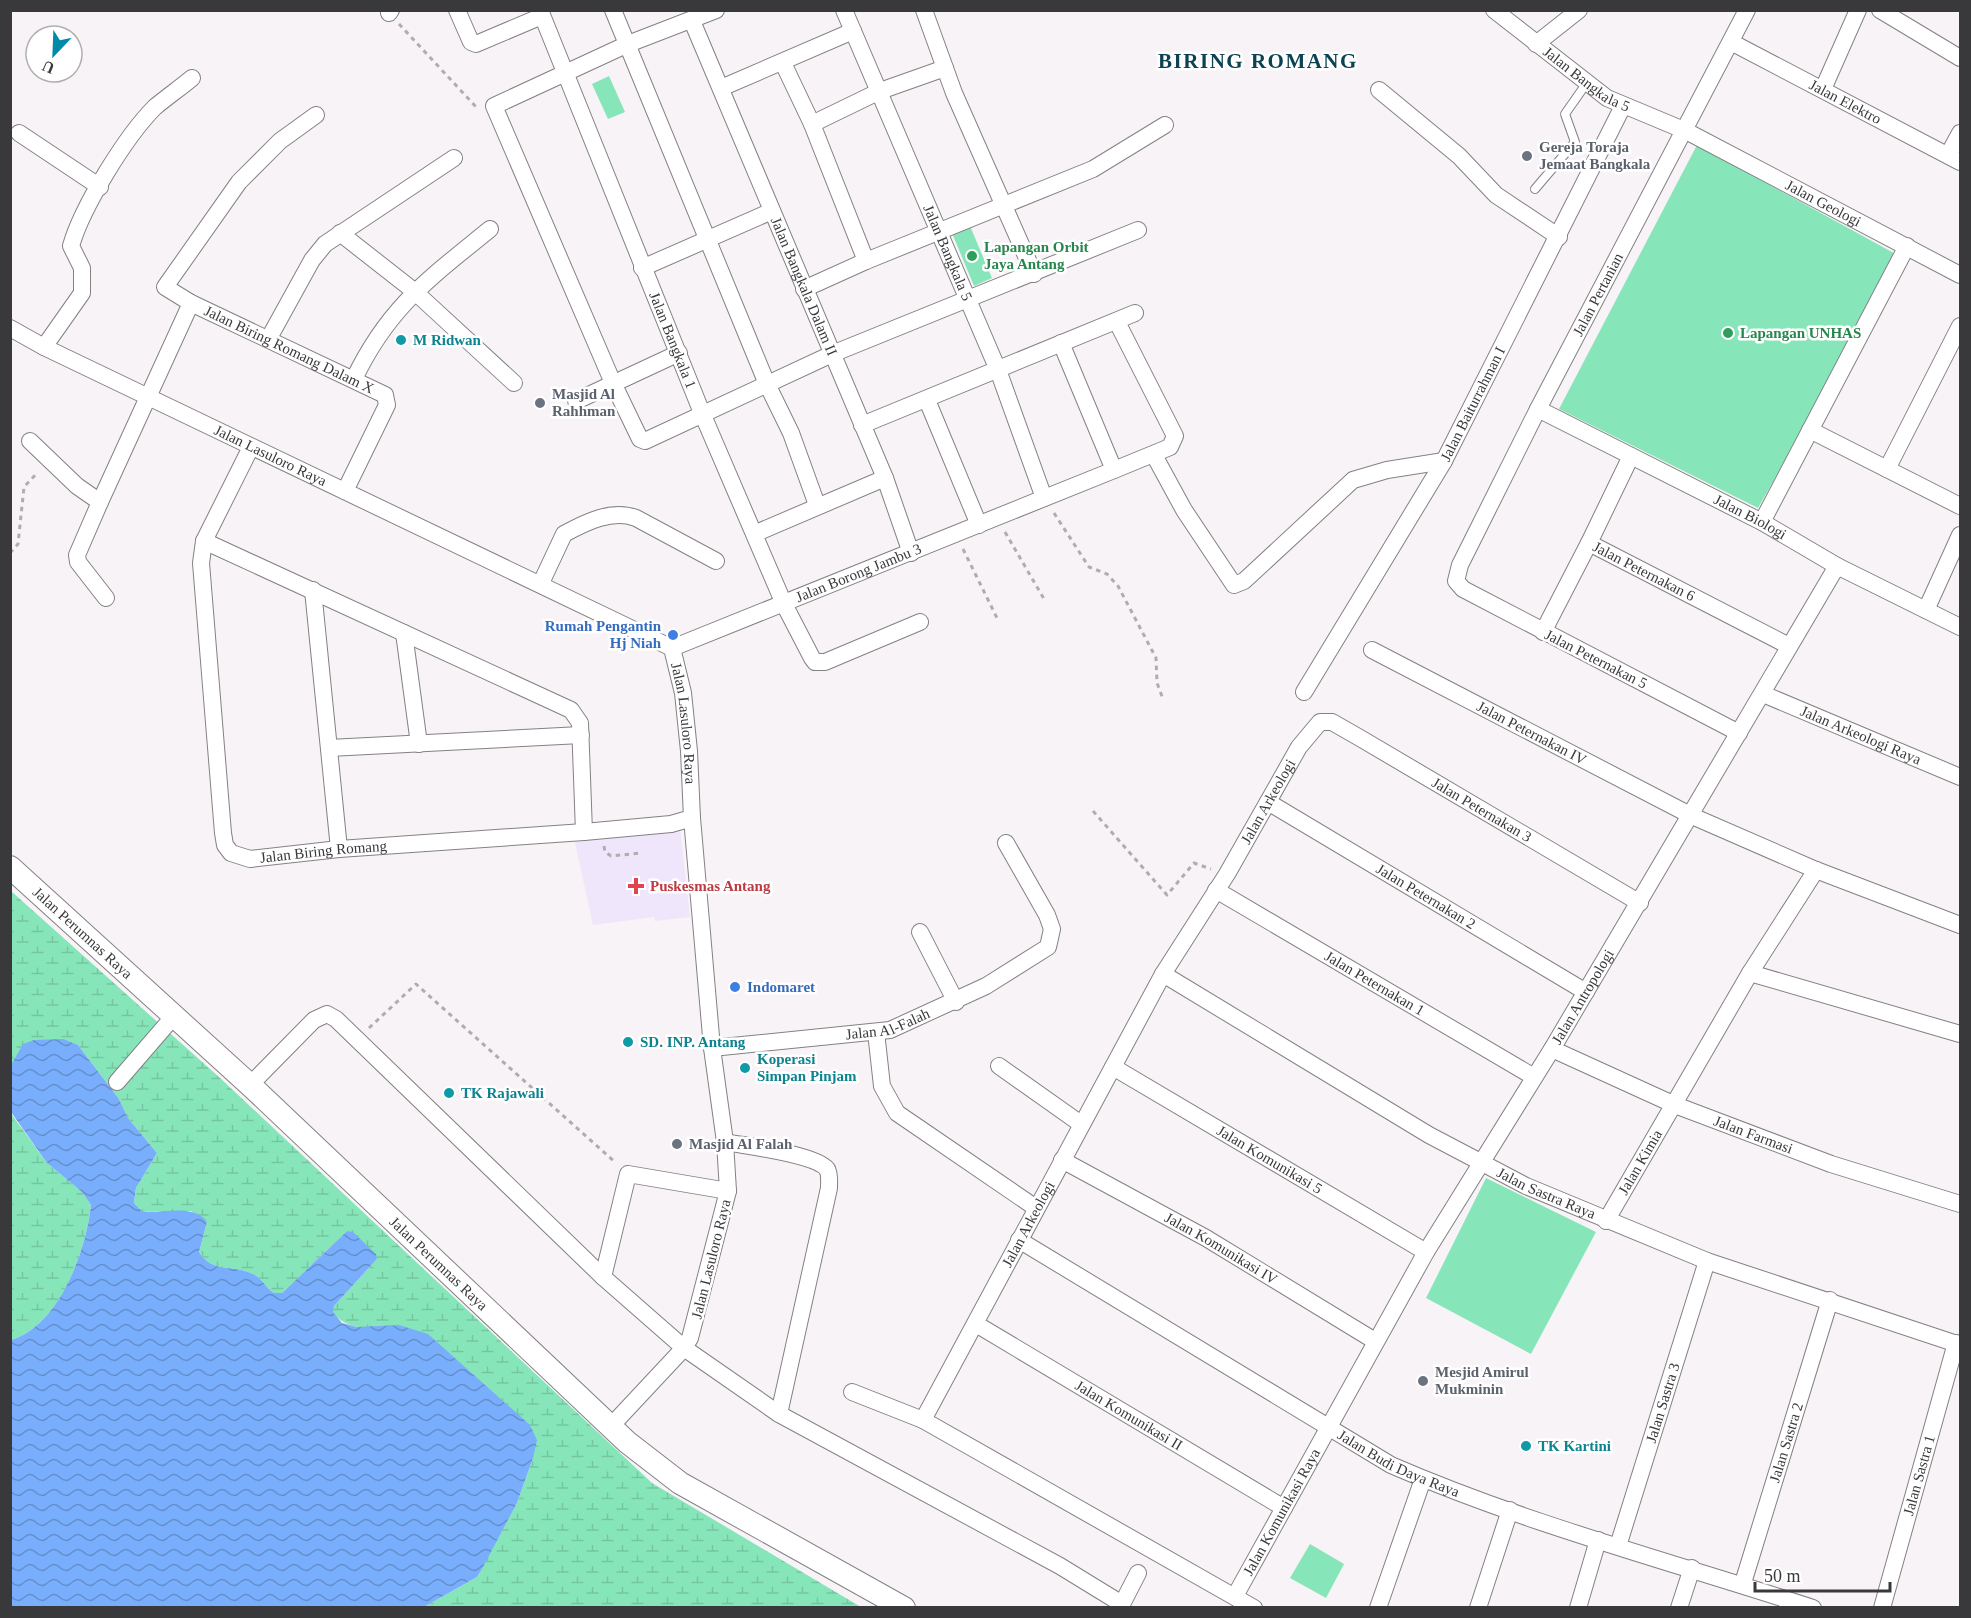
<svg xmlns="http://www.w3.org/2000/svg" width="1971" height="1618" font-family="'Times New Roman',serif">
  <defs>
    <pattern id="wetland-marsh" width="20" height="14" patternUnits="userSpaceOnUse" patternTransform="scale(1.5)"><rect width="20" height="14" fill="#87e6b9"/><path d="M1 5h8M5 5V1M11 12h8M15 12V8" fill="none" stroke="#75c6a0"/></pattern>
    <pattern id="water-waves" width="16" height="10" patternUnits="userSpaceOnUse" patternTransform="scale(1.5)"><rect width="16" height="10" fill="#79aefc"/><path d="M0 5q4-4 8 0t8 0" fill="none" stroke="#648fcd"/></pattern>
  </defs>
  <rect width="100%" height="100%" fill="#f7f3f7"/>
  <path fill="#f0e6fb" d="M680 828 690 917 655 921 654 917 593 925 574 838Z"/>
  <g fill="url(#wetland-marsh)">
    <path d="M11 891 219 1077 652 1483 861 1607H424L477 1577 517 1503 533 1458 399 1325C373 1327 351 1334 332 1312L334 1306 377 1259 347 1231 282 1293H274C266 1288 262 1278 253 1274 233 1264 213 1274 199 1252L207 1222 191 1211H142L134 1203 136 1188 157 1153 128 1118 119 1099 78 1045 11 1065Z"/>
    <path d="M10 1112 47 1163 82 1192 91 1205C86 1251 59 1326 11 1340Z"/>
  </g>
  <g fill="#87e6b9">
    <path d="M609 76 625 112 608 119 592 84Z"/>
    <path d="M1697 145 1901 257 1758 508 1559 409Z"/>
    <path d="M970 226 992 278 974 286 952 233Z"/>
    <path d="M1486 1178 1596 1232 1531 1354 1426 1298Z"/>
    <path d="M1310 1544 1344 1564 1326 1598 1290 1578Z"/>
  </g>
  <path fill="url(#water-waves)" d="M63 1039 78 1045 119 1099 128 1118 157 1153 136 1188 134 1203 142 1211C162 1214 195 1203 207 1222L199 1252C213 1274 233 1264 253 1274 262 1278 266 1288 274 1293H282L347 1231 353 1232 376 1254 377 1259 334 1306 333 1312 342 1323 357 1327 399 1325 428 1334 530 1425 537 1440 533 1458 517 1503 483 1567 477 1577 424 1607H11V1340C59 1326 86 1251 91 1205L82 1192 47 1163 11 1112V1065L23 1044 34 1040Z"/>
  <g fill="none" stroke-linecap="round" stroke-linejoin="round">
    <g stroke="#848185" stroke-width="10">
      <path id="lane" d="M1535 189 1575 142 1565 114 1586 84"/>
    </g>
    <g stroke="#848185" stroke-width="18">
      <g id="street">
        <path d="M457 10 471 42 476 44 542 16"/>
        <path id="s1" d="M540 10 702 413 784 604 812 658 815 662H825L920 622"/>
        <path d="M613 10 767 384 791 433 817 505"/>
        <path d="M716 10 628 44 494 106 613 383 640 439 645 441 832 354 1138 230"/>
        <path id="s2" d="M844 10 998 370 1044 498"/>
        <path d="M924 10 954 93 1034 274"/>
        <path id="s3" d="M1494 10 1607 98 1686 131 1960 275"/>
        <path d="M1880 10 1960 58"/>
        <path d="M389 13 391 10"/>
        <path id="s4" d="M692 21 885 478 911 553"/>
        <path id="s5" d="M1731 42 1960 162"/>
        <path d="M1536 44 1579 10"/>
        <path d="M783 63 812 124 866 261"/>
        <path d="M721 88 853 31"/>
        <path d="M1823 89 1858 10"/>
        <path d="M1379 90 1459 156 1496 195 1559 237"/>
        <path id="s6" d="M316 115 280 141 239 182 165 287 191 303 385 395 387 405 345 491"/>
        <path d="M812 124 880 91 945 68"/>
        <path d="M19 133 100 187"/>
        <path d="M1948 155 1960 133"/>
        <path d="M340 233 414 291 514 383"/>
        <path d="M642 268 772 211"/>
        <path d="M804 289 866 261 1093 169 1165 125"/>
        <path id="s7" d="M10 328 44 347 672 648 683 693 689 751 692 818 712 1048 725 1142 728 1191 690 1338 684 1348 612 1425"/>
        <path d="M269 338 312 260 325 244 454 158"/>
        <path d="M44 347 82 293V268L71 246C82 207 126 136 155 107 167 97 180 88 192 78"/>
        <path d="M354 379C389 306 430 278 490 229"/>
        <path d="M927 400 979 525"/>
        <path d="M576 401 679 353"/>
        <path id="s8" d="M1538 409 1762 522 1837 566 1960 627"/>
        <path d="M862 425 1135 313"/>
        <path d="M1810 430 1960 506"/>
        <path d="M30 441 77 486 100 502 191 303"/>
        <path id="s9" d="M251 447 204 541 201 563 223 833 225 845 231 853 250 859 339 849 584 832 671 824 692 818"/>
        <path d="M1154 455 1184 510 1234 585 1244 581 1353 480 1387 470 1444 461"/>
        <path d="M1887 469 1960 326"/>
        <path d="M1114 470 1170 447 1175 436 1117 322"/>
        <path d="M100 502 77 555 78 562 106 598"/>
        <path d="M1762 522 1907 246"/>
        <path d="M756 533 885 478"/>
        <path d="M204 541 571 710 580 723 584 832"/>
        <path d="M1589 543 1631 456"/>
        <path d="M541 583 564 534C586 522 612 509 636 518L716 561"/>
        <path d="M313 590 339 849"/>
        <path d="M1926 610 1960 535"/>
        <path id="s10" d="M1543 632 1589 543 1789 646"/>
        <path d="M404 633 419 744"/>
        <path id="s11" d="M672 648 1114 470 1061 343"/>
        <path id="s12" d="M1372 650 1692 816 1816 870 1960 925"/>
        <path id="s13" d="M1304 692 1444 461 1623 106"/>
        <path id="s14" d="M1763 694 1960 777"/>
        <path id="s15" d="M1739 733 1463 589 1456 581 1460 565 1538 409 1747 10"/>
        <path d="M329 748 581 735"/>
        <path id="s16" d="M1268 802 1586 992"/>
        <path id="s17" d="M1216 890 1534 1077"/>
        <path d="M920 932 956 1002"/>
        <path d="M1750 973 1816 870"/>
        <path id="s18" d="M1163 974 1429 1135 1526 1186 1707 1261 1960 1345"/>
        <path d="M876 1032 882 1086 897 1113 1036 1208"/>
        <path id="s19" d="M712 1048 890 1030 986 986 1048 947 1052 929 1047 915 1006 843"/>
        <path id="s20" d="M1552 1049 1675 1105 1831 1164 1960 1204"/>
        <path d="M999 1066 1081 1124"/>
        <path id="s21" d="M1113 1067 1426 1252"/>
        <path d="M117 1082 174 1016"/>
        <path d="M250 1085 314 1020 327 1014 336 1019 603 1277 684 1348 779 1414 1060 1566 1122 1604"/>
        <path d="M725 1142C746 1146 815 1154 827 1169 830 1174 829 1182 829 1188L779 1414"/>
        <path id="s22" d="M1062 1160 1206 1238 1375 1341"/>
        <path id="s23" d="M1606 1221 1750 973 1960 1034"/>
        <path id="s24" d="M1019 1240 1391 1465C1527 1524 1672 1562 1813 1608"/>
        <path d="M603 1277 628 1174 728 1191"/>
        <path id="s25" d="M976 1324 1284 1508"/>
        <path d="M852 1392 923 1420"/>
        <path id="s26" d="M1618 1546 1707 1261"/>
        <path id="s27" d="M1743 1583 1830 1300"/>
        <path id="s28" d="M1235 1596 1426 1252 1552 1049 1837 566"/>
        <path d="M1120 1608 1138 1573"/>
        <path id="s29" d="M1254 1608 923 1420 1163 974 1227 874 1299 747 1320 722H1332L1360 738 1640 903"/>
        <path d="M1378 1608 1423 1479"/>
        <path d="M1478 1608 1510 1510"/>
        <path d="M1578 1608 1598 1540"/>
        <path d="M1679 1608 1692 1568"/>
        <path id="s30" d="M1882 1608 1956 1343"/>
      </g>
    </g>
    <g stroke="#848185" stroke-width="24">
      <g id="secondary">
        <path id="s31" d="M10 867 250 1085 627 1442 680 1483 904 1608"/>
      </g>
    </g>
    <g stroke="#b0adb0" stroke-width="3" stroke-dasharray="4.5 4.5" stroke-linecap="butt">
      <path d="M399 24 478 109"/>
      <path d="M1054 513 1089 567 1107 574 1118 586 1156 658 1157 683 1163 699"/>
      <path d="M1005 532 1044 599"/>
      <path d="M963 549 998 620"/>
      <path d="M10 553 18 544 24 487 38 472"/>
      <path d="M1093 811 1167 895 1194 863 1211 869"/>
      <path d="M604 846 605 852 611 856 641 853"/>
      <path d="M369 1028 416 984 616 1163"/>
    </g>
    <use href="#lane" stroke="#fff" stroke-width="8"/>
    <use href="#street" stroke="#fff" stroke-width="16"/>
    <use href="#secondary" stroke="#fff" stroke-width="22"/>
  </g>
  <g fill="#6b7280" stroke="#fff" stroke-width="2">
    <circle cx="1527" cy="156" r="6"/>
    <circle cx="540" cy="403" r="6"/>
    <circle cx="677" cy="1144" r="6"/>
    <circle cx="1423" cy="1381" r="6"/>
  </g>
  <g fill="#2e9e5b" stroke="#fff" stroke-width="2">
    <circle cx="972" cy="256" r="6"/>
    <circle cx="1728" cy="333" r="6"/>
  </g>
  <g fill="#0f9aa8" stroke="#fff" stroke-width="2">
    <circle cx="401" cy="340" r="6"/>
    <circle cx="628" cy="1042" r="6"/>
    <circle cx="745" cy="1068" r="6"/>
    <circle cx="449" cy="1093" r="6"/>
    <circle cx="1526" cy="1446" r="6"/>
  </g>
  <g fill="#3f7fe0" stroke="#fff" stroke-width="2">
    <circle cx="673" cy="635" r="6"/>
    <circle cx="735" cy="987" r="6"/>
  </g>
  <path fill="#e0444e" stroke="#fff" stroke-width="2" d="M633 877h6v6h6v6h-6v6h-6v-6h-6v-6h6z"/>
  <g text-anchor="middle" stroke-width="5" stroke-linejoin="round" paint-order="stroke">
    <g font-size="15" fill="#39383a" stroke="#fff">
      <text dy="5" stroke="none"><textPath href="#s3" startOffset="116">Jalan Bangkala 5</textPath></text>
      <text dy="5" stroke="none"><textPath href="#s5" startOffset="129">Jalan Elektro</textPath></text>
      <text dy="5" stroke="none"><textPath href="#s3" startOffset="384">Jalan Geologi</textPath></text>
      <text dy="5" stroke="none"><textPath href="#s2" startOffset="264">Jalan Bangkala 5</textPath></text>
      <text dy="5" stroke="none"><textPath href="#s4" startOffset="288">Jalan Bangkala Dalam II</textPath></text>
      <text dy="5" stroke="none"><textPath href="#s15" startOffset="642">Jalan Pertanian</textPath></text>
      <text dy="5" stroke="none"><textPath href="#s1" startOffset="356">Jalan Bangkala 1</textPath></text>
      <text dy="5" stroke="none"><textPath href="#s6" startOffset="370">Jalan Biring Romang Dalam X</textPath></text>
      <text dy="5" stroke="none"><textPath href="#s13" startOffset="334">Jalan Baiturrahman I</textPath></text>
      <text dy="5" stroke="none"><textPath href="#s7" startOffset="290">Jalan Lasuloro Raya</textPath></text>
      <text dy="5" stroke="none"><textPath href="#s8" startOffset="238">Jalan Biologi</textPath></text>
      <text dy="5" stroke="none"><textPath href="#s10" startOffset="162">Jalan Peternakan 6</textPath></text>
      <text dy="5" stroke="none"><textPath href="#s11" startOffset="201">Jalan Borong Jambu 3</textPath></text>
      <text transform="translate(1596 659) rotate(27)" y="5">Jalan Peternakan 5</text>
      <text dy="5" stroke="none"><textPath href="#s7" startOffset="812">Jalan Lasuloro Raya</textPath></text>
      <text dy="5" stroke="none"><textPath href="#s12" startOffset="180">Jalan Peternakan IV</textPath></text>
      <text dy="5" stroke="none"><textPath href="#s14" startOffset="106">Jalan Arkeologi Raya</textPath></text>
      <text dy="5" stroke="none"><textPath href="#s29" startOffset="1089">Jalan Arkeologi</textPath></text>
      <text dy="5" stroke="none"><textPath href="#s29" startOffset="1370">Jalan Peternakan 3</textPath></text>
      <text dy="5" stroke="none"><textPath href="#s9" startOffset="514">Jalan Biring Romang</textPath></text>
      <text dy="5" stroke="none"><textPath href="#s16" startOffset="184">Jalan Peternakan 2</textPath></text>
      <text dy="5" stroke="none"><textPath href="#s31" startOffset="98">Jalan Perumnas Raya</textPath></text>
      <text dy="5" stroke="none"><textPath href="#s17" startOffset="184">Jalan Peternakan 1</textPath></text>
      <text dy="5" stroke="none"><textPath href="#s28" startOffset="693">Jalan Antropologi</textPath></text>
      <text dy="5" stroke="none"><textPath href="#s19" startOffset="178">Jalan Al-Falah</textPath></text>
      <text dy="5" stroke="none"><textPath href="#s20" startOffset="219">Jalan Farmasi</textPath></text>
      <text dy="5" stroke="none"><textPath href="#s21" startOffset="182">Jalan Komunikasi 5</textPath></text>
      <text dy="5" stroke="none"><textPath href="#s23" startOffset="68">Jalan Kimia</textPath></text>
      <text dy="5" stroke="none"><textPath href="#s18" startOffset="442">Jalan Sastra Raya</textPath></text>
      <text dy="5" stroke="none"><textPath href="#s29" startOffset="603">Jalan Arkeologi</textPath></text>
      <text dy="5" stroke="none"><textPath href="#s22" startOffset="182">Jalan Komunikasi IV</textPath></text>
      <text transform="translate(711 1259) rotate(-76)" y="5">Jalan Lasuloro Raya</text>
      <text dy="5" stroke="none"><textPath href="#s31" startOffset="584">Jalan Perumnas Raya</textPath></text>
      <text dy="5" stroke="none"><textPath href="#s26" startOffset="150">Jalan Sastra 3</textPath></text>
      <text dy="5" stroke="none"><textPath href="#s25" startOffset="178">Jalan Komunikasi II</textPath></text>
      <text dy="5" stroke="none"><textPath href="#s27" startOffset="147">Jalan Sastra 2</textPath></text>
      <text dy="5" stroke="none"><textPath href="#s24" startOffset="441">Jalan Budi Daya Raya</textPath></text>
      <text dy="5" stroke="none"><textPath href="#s30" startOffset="138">Jalan Sastra 1</textPath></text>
      <text dy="5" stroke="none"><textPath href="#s28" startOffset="96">Jalan Komunikasi Raya</textPath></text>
    </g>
    <g font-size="15" font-weight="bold" fill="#5b616d" stroke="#fff" text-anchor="start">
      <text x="1539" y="152">Gereja Toraja<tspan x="1539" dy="17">Jemaat Bangkala</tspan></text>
      <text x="552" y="399">Masjid Al<tspan x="552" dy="17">Rahhman</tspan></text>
      <text x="689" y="1149">Masjid Al Falah</text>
      <text x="1435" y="1377">Mesjid Amirul<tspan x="1435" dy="17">Mukminin</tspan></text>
    </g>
    <g font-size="15" font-weight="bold" fill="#27864d" stroke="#fff" text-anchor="start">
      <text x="984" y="252">Lapangan Orbit<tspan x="984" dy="17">Jaya Antang</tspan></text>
      <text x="1740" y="338">Lapangan UNHAS</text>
    </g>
    <g font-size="15" font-weight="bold" fill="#0d838f" stroke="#fff" text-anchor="start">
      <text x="413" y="345">M Ridwan</text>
      <text x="640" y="1047">SD. INP. Antang</text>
      <text x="757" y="1064">Koperasi<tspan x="757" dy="17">Simpan Pinjam</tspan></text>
      <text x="461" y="1098">TK Rajawali</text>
      <text x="1538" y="1451">TK Kartini</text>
    </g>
    <g font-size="15" font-weight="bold" fill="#366cbe" stroke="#fff" text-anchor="end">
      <text x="661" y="631">Rumah Pengantin<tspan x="661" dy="17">Hj Niah</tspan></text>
      <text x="747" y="992" text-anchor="start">Indomaret</text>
    </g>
    <g font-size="15" font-weight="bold" fill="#be3a42" stroke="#fff" text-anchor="start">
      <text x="650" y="891">Puskesmas Antang</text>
    </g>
    <g font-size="21" font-weight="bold" letter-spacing="1.5" fill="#0c4352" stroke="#fff">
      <text x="1258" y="68">BIRING ROMANG</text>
    </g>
  </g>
  <rect width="1971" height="1618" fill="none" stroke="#39383a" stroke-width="24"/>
  <g transform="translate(54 54) rotate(203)"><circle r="28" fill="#ffffff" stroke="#b0afb0" stroke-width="1.5"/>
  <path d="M0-4.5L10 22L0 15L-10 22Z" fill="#008aaa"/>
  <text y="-9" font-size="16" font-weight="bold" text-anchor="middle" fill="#39383a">U</text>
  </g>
  <path d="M1755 1582v9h135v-9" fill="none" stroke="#39383a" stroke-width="3"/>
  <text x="1764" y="1582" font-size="18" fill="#39383a" stroke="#ffffff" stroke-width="4.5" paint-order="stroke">50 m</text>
</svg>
